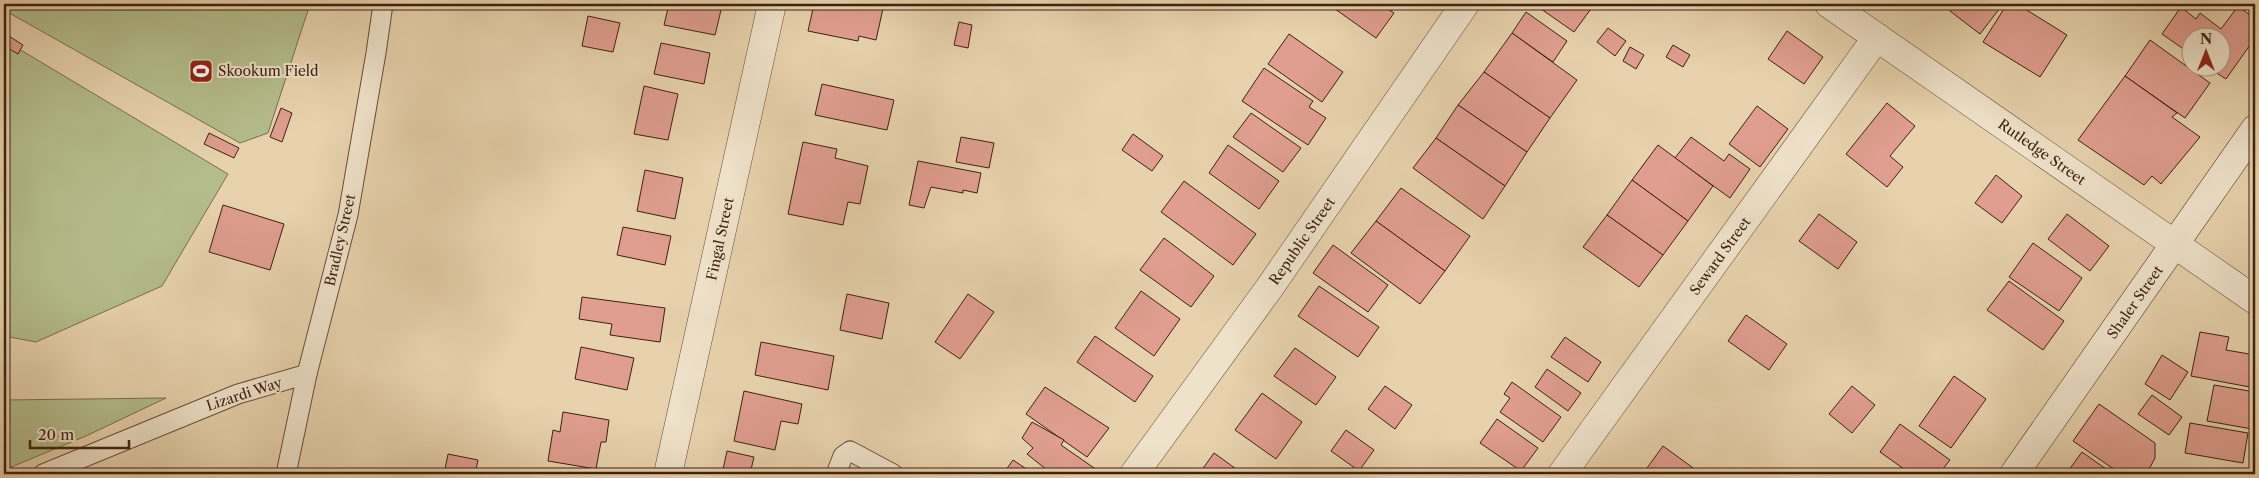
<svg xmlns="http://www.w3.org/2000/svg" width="2259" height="478" font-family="'Libre Caslon Text',serif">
  <rect width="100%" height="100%" fill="#e7d2ad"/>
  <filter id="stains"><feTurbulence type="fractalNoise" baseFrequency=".004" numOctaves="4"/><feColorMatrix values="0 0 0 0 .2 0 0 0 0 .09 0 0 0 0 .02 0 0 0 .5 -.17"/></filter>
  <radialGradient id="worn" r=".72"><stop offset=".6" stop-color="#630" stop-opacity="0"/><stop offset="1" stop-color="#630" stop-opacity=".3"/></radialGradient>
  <g fill="#b4bc8b" stroke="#7a6e4e">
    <path d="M4 4H310L268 133 240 143 4 10Z"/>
    <path d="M4 40 228 174 162 286 36 342 4 336Z"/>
    <path d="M166 398 86 436 4 470V400Z"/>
  </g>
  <g fill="#df9e8f" stroke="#3f2110">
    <path d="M669 4H712L722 6 715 35 664 25Z"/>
    <path d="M814 4H884L876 40 859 36 858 41 808 31Z"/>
    <path d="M1339 4H1380L1394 13 1376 38 1335 9Z"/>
    <path d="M1534 4H1590L1593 6 1574 32Z"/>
    <path d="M1955 4H2003L1980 34 1950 11Z"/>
    <path d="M2007 4H2017L2067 35 2040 77 1983 42Z"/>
    <path d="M2238 6 2255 19V38L2226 79 2209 68H2222V38H2192V55L2162 34 2181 7 2196 19 2200 13 2221 29Z"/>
    <path d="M1526 12 1567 41 1553 62 1512 33Z"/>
    <path d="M588 16 620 23 613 52 582 46Z"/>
    <path d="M959 22 972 25 968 48 954 45Z"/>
    <path d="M1608 28 1626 41 1615 56 1597 42Z"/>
    <path d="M1787 31 1823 57 1804 84 1768 59Z"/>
    <path d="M4 33 23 45 18 54 4 46Z"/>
    <path d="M1512 33 1577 80 1550 118 1484 72Z"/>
    <path d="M1289 34 1343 72 1322 102 1268 64Z"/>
    <path d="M2150 40 2210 83 2185 118 2125 76Z"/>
    <path d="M661 43 710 53 704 84 654 74Z"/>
    <path d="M1673 45 1690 55 1683 67 1666 57Z"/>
    <path d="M1630 47 1644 55 1636 69 1623 61Z"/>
    <path d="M1264 68 1313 101 1309 107 1326 118 1308 145 1242 101Z"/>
    <path d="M1484 72 1550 118 1527 152 1458 105Z"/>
    <path d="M2125 76 2177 113 2172 117 2200 137 2161 184 2152 176 2144 185 2078 140Z"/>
    <path d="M822 84 894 100 887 130 815 115Z"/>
    <path d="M644 86 678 94 668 140 634 134Z"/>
    <path d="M1887 103 1915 126 1890 156 1903 167 1887 187 1846 154Z"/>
    <path d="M1458 105 1527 152 1505 186 1436 138Z"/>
    <path d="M1757 106 1788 129 1760 167 1729 144Z"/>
    <path d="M281 108 292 113 282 142 270 137Z"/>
    <path d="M1251 113 1301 148 1283 172 1233 137Z"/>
    <path d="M209 133 239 148 234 158 204 144Z"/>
    <path d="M1133 134 1163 156 1152 171 1122 150Z"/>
    <path d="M961 137 994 143 989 168 956 162Z"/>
    <path d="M1691 137 1724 161 1729 154 1750 169 1730 198 1675 158Z"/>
    <path d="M1436 138 1505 186 1483 219 1413 168Z"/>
    <path d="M803 142 837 149 835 158 868 166 860 204 848 202 843 225 788 214Z"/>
    <path d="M1228 145 1279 181 1259 209 1209 173Z"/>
    <path d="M1658 145 1713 186 1688 221 1632 180Z"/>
    <path d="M918 161 981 173 977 193 963 190V193L931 187 924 208 909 205Z"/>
    <path d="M645 170 683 178 675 219 637 211Z"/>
    <path d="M1996 175 2022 196 2002 223 1975 203Z"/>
    <path d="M1632 180 1688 221 1663 255 1607 215Z"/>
    <path d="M1184 181 1256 234 1233 265 1161 212Z"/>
    <path d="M1401 188 1470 236 1445 271 1376 221Z"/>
    <path d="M223 205 284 224 270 270 209 252Z"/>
    <path d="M1819 214 1857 242 1838 269 1799 241Z"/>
    <path d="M2067 214 2109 246 2090 271 2048 239Z"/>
    <path d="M1607 215 1663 255 1639 287 1583 247Z"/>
    <path d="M1376 221 1445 271 1420 304 1351 253Z"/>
    <path d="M623 227 671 236 665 265 617 255Z"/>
    <path d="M1164 238 1214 276 1191 307 1140 270Z"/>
    <path d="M2033 243 2082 278 2059 311 2009 277Z"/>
    <path d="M1333 245 1388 285 1368 312 1313 273Z"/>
    <path d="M2009 281 2064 321 2043 350 1987 310Z"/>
    <path d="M1319 286 1379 327 1358 357 1298 316Z"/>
    <path d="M1141 291 1180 319 1154 356 1115 328Z"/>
    <path d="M847 294 889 303 882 339 840 330Z"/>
    <path d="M968 294 994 312 960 359 935 342Z"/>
    <path d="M582 297 665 308 660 342 610 335 612 324 579 319Z"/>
    <path d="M1746 315 1787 344 1769 370 1728 341Z"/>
    <path d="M2200 332 2229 337 2226 350 2255 355V388L2191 376Z"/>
    <path d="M1095 336 1153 376 1135 402 1077 362Z"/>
    <path d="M1565 337 1601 362 1588 382 1551 357Z"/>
    <path d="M761 342 834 356 828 390 755 375Z"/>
    <path d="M581 347 634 358 627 390 575 379Z"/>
    <path d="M1295 348 1336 377 1316 405 1274 376Z"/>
    <path d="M2162 355 2188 372 2170 400 2145 384Z"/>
    <path d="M1547 369 1581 393 1568 411 1535 387Z"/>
    <path d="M1954 376 1986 399 1951 448 1919 426Z"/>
    <path d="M1512 382 1561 417 1543 442 1500 412 1510 398 1504 394Z"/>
    <path d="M2214 385 2255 392V427L2252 426V429L2207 421Z"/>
    <path d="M1385 386 1412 405 1395 429 1368 409Z"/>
    <path d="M1852 386 1875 405 1852 433 1829 414Z"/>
    <path d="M1045 387 1109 428 1087 457 1026 414Z"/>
    <path d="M744 391 802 404 798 424 781 421 775 450 734 441Z"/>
    <path d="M1262 393 1302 422 1276 459 1235 430Z"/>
    <path d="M2152 395 2182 417 2169 435 2138 414Z"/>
    <path d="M2099 404 2155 443V458L2148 471 2137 474H2121L2073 441Z"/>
    <path d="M563 412 609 420 606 442H601L596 469 548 461 553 430 560 432Z"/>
    <path d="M1497 419 1538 448 1521 471 1480 443Z"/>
    <path d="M1032 422 1064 440 1061 445 1097 470 1094 474H1052L1027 454 1033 448 1022 438Z"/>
    <path d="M2190 423 2248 433 2243 463 2185 453Z"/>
    <path d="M1900 424 1950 460 1939 474H1911L1880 452Z"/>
    <path d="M1346 430 1374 450 1359 471 1331 451Z"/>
    <path d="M1663 446 1700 473V474H1656L1647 468Z"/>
    <path d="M727 451 754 457 750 474H722Z"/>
    <path d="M2082 452 2113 474H2066Z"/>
    <path d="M1214 453 1243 474H1199Z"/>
    <path d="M448 454 478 460 475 474H444Z"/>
    <path d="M1013 460 1034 474H1003Z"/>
  </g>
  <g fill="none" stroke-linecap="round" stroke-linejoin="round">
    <g stroke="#694d37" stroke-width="21">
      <g id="lane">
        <path d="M43 474 238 394 307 374"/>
        <path d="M286 474 307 374 348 215 376 53 383 4"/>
        <path d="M836 474 843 456 850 451 893 474"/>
      </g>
    </g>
    <g stroke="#694d37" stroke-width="29">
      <g id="street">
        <path d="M1829 4 2255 300"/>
        <path d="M668 474 772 4"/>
        <path d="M1134 474 1270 287 1465 4"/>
        <path d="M1562 474 1877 37"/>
      </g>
    </g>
    <g stroke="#3f2110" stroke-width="29">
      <path id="secondary" d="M2014 474 2255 129"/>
    </g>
    <use href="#lane" stroke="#efe2ca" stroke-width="19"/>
    <use href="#street" stroke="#efe2ca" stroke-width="28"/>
    <use href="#secondary" stroke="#efe2ca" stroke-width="28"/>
  </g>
  <defs>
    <g id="stadium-square" transform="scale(1.25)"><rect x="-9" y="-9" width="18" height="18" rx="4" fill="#8f2418" stroke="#efe2ca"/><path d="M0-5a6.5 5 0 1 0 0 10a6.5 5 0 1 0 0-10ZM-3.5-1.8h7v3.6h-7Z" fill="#fff"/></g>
  </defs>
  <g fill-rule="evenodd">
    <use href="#stadium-square" x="201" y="71"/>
  </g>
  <g text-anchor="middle" stroke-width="4" stroke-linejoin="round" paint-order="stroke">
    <g font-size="14" fill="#3f2110" stroke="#efe2ca" text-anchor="start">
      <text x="218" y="76">Skookum Field</text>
    </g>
    <g font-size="14" fill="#3f2110" stroke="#efe2ca">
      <text transform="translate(2042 152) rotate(35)" y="5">Rutledge Street</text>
      <text transform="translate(720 239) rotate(-78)" y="5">Fingal Street</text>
      <text transform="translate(340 240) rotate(-77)" y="5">Bradley Street</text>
      <text transform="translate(1302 241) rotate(-55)" y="5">Republic Street</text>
      <text transform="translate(1720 256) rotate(-54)" y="5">Seward Street</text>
      <text transform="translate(2135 302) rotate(-55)" y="5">Shaler Street</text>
      <text transform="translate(244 394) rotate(-18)" y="5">Lizardi Way</text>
    </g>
  </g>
  <rect width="2259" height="478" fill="none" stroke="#e7d2ad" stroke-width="20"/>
  <rect x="5" y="5" width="2249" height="468" fill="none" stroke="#3f2110" stroke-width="2.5"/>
  <rect x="10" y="10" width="2239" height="458" fill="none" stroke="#3f2110"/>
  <g transform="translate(2206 52)"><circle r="24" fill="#efe2ca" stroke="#a99580"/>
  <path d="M0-4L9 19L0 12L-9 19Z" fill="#8f2418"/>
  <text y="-8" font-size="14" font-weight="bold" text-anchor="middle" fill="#3f2110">N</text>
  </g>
  <path d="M30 440v8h99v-8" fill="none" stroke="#3f2110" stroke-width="2.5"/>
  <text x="38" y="440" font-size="15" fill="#3f2110" stroke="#efe2ca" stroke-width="4" paint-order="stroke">20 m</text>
  <rect width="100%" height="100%" filter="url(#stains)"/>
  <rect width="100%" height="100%" fill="url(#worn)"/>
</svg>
